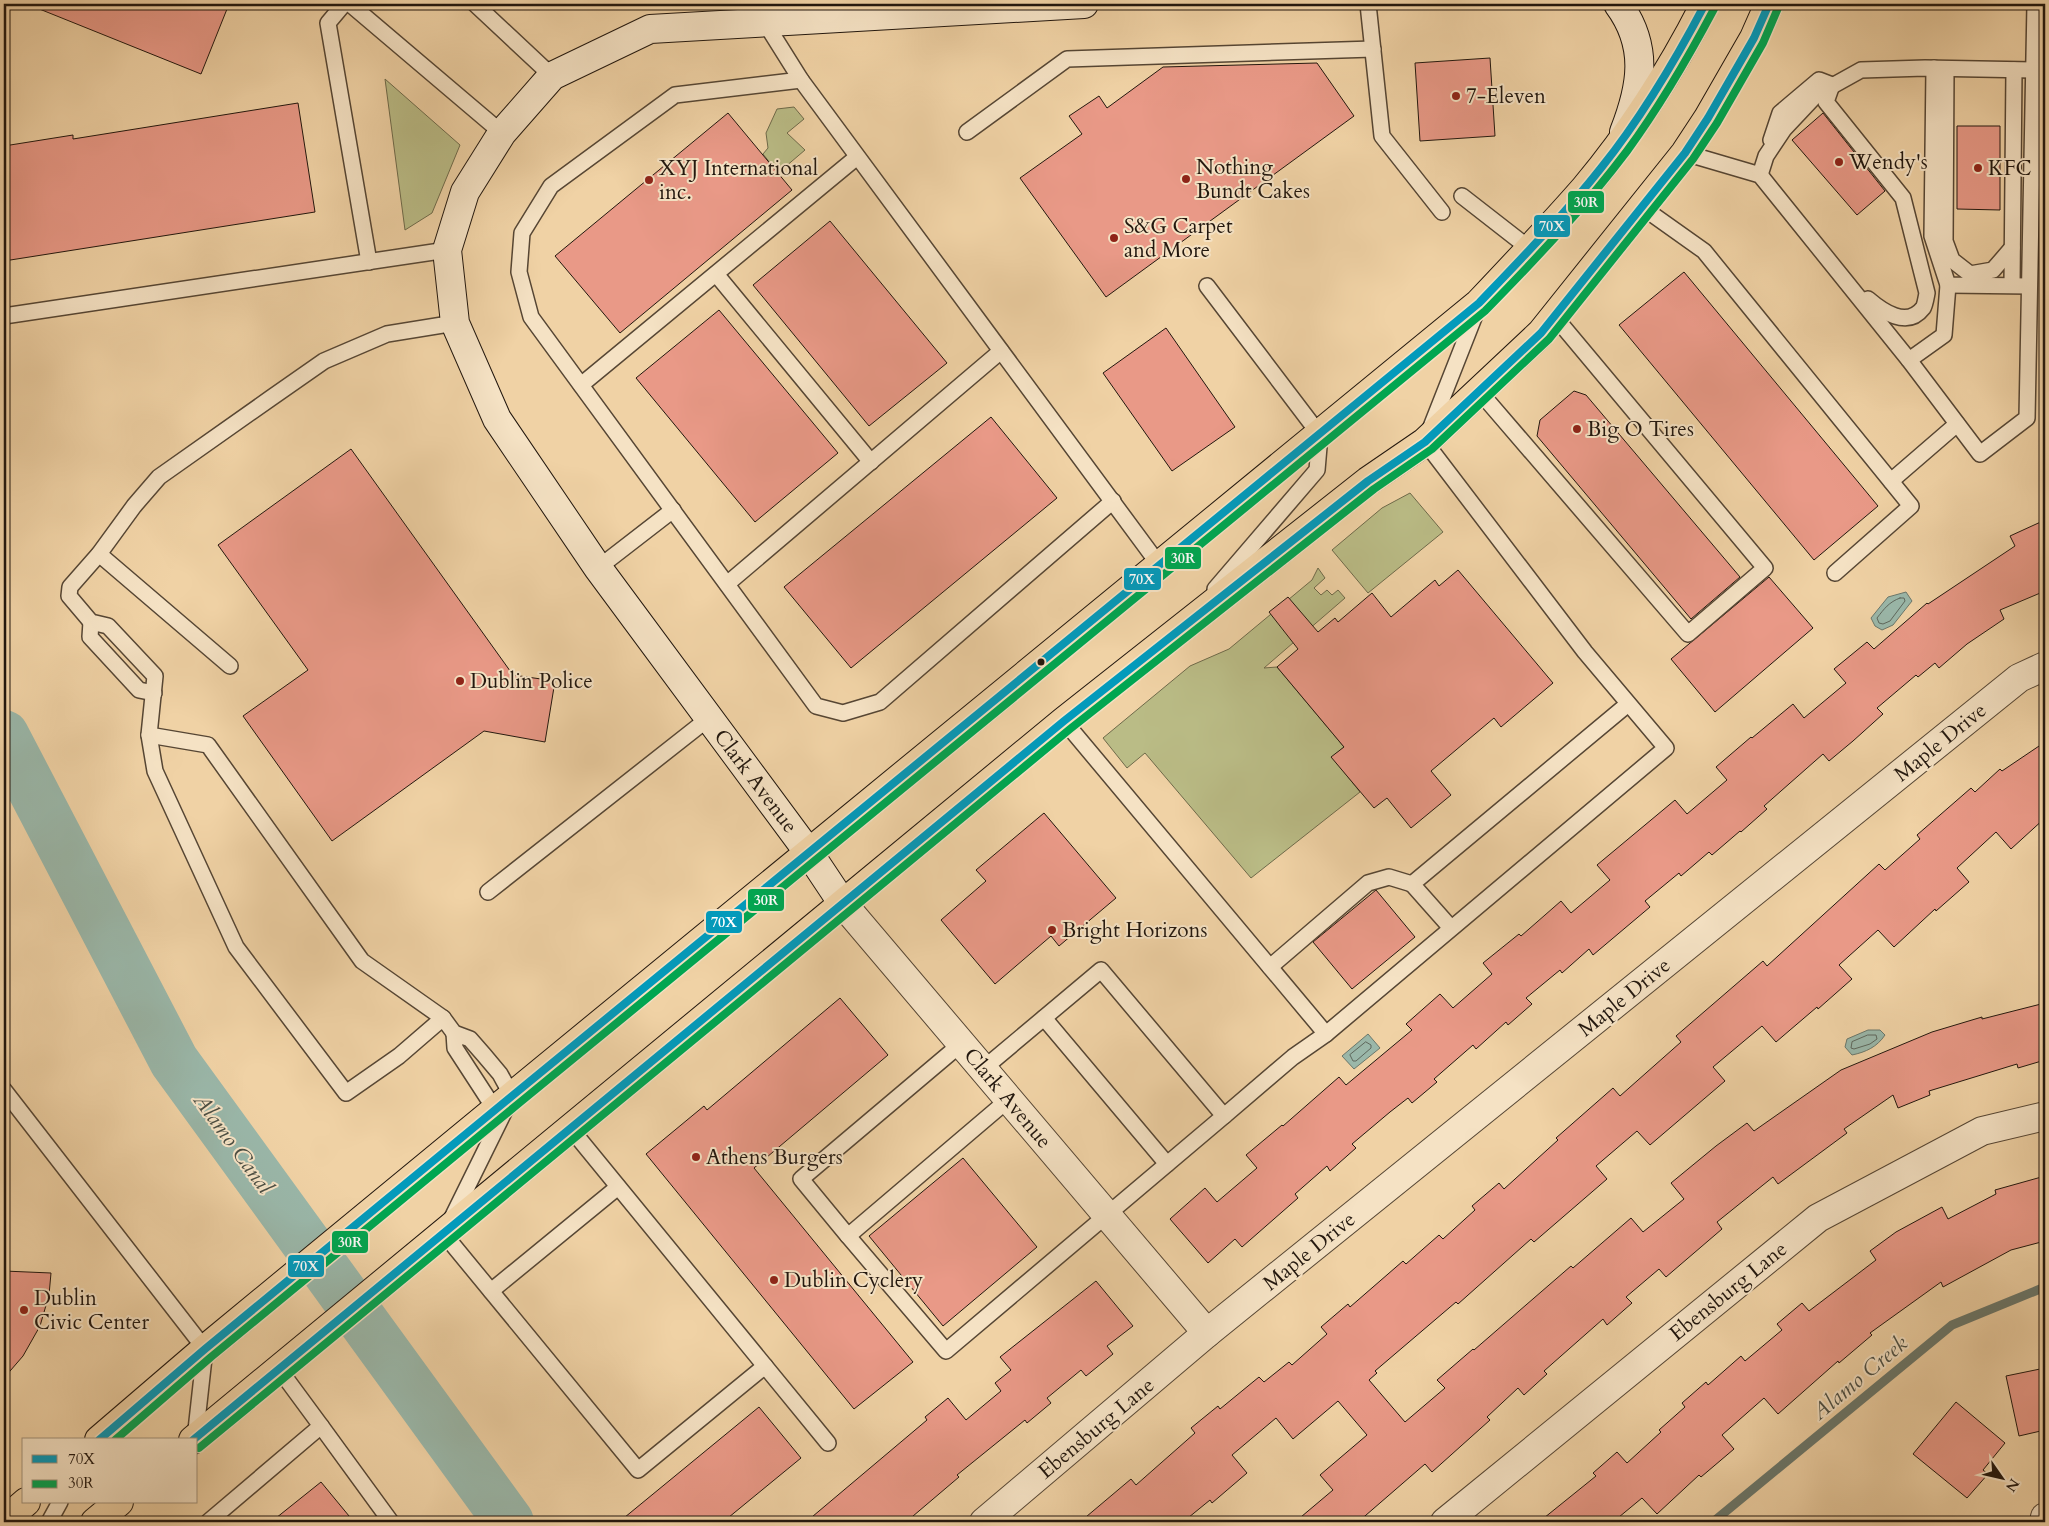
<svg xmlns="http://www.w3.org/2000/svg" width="2049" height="1526" font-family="Cardo,serif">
  <rect width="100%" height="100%" fill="#f0d2a5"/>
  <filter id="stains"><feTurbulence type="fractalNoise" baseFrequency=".004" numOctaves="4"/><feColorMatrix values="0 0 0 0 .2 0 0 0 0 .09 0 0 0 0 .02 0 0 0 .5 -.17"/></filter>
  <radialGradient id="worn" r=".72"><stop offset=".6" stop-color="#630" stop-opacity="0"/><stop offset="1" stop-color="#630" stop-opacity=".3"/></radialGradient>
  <g fill="#babc86" stroke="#6e6a4a">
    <path d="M385 79 460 145 432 213 405 230Z"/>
    <path d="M794 107 804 119 787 133 805 150 778 173 763 154 768 148 766 133 777 109Z"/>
    <path d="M1410 493 1443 532 1368 593 1332 550 1382 508Z"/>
    <path d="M1318 568 1325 578 1314 588 1321 595 1327 590 1332 595 1338 590 1345 598 1264 668 1277 667 1344 747 1332 757 1360 792 1251 878 1145 753 1127 768 1103 738 1190 666 1229 649 1312 580Z"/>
  </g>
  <g fill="#9ab7a9" stroke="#6a776b">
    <path d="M1906 592 1912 601 1893 625 1882 630 1875 626 1871 618 1888 597Z"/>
    <path d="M1868 1030H1880L1885 1035C1877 1047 1866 1052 1852 1055L1845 1047 1847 1039Z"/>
    <path d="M1368 1034 1380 1048 1354 1069 1342 1056Z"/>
  </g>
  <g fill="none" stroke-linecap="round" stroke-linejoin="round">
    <g stroke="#5e675c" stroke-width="1">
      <path d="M1900 598H1904L1905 601 1890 621 1883 624 1879 623 1877 618C1884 609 1889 602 1900 598Z"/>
      <path d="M1868 1035H1876L1877 1039 1870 1044 1854 1049 1851 1048 1852 1042Z"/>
      <path d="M1366 1042 1371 1045V1048L1356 1061H1353L1350 1055Z"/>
    </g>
    <path stroke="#6a776b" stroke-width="9" d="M1713 1522 1952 1325 2045 1287"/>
    <path stroke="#9ab7a9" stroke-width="50" d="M4 735 174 1061 509 1522"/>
  </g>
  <g fill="#e99987" stroke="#22170e">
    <path d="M27 4H229L201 74Z"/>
    <path d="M1490 58 1495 136 1420 141 1415 63Z"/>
    <path d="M1317 63 1354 116 1106 297 1020 178 1082 134 1069 116 1099 96 1107 108 1163 67Z"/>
    <path d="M298 103 315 212 4 261V146L73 135V139Z"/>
    <path d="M728 113 792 190 620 333 555 256Z"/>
    <path d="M1823 113 1885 191 1857 215 1792 140Z"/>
    <path d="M1957 126H2000V210L1957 209Z"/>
    <path d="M830 221 947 363 869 426 753 285Z"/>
    <path d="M1684 272 1878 506 1814 560 1619 325Z"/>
    <path d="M719 310 838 453 755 522 636 378Z"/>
    <path d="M1166 328 1235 427 1172 471 1103 373Z"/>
    <path d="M1574 391 1586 395 1740 577 1691 619 1537 436 1540 420Z"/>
    <path d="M991 417 1057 498 851 668 784 587Z"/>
    <path d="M351 449 513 675 555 681 545 742 484 731 332 841 243 716 308 670 218 545Z"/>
    <path d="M2045 520V591L2000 610 2004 619 1967 644 1939 668 1935 663 1918 677 1916 675 1877 708 1883 714 1853 741 1829 761 1823 754 1764 806 1767 809 1741 832 1740 831 1712 855 1709 852 1681 876 1679 873 1645 901 1650 907 1593 955 1589 949 1562 973 1560 970 1526 998 1532 1004 1508 1025 1506 1022 1476 1049 1473 1045 1434 1079 1437 1082 1412 1103 1408 1098 1390 1112 1352 1144 1356 1148 1330 1171 1327 1166 1295 1194 1298 1198 1242 1247 1235 1239 1208 1263 1170 1219 1205 1188 1217 1202 1257 1168 1246 1155 1282 1125 1283 1126 1339 1077 1346 1085 1412 1030 1406 1024 1440 994 1453 1008 1492 974 1483 963 1519 934 1521 936 1561 901 1571 913 1610 880 1597 865 1675 800 1687 814 1727 780 1716 767 1751 737 1752 738 1793 704 1804 718 1846 683 1834 669 1867 642 1874 649 1927 603 1928 604 2015 546 2010 536Z"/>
    <path d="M1458 570 1553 683 1501 727 1494 718 1431 771 1451 795 1411 828 1387 798 1374 808 1331 757 1344 747 1277 667 1298 649 1269 612 1288 597 1318 632 1335 618 1338 622 1372 593 1391 617 1435 580 1439 586Z"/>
    <path d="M1769 577 1813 628 1715 712 1671 659Z"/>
    <path d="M2045 742V818L2011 849 1996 832 1957 868 1969 882 1936 911 1935 909 1894 947 1878 930 1839 965 1852 979 1818 1009 1817 1007 1776 1042 1762 1026 1713 1067 1725 1081 1650 1145 1637 1131 1596 1166 1607 1179 1534 1242 1531 1239 1458 1304 1456 1302 1375 1371 1377 1373 1369 1380 1405 1422 1445 1388 1437 1380 1473 1349 1474 1350 1571 1266 1573 1268 1631 1218 1643 1232 1684 1199 1671 1183 1716 1146 1747 1123 1754 1131 1841 1070 1932 1032 1982 1017V1019L2045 1003V1060L2018 1068 2017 1064 1929 1091 1930 1095 1898 1108 1893 1095 1844 1129 1847 1133 1778 1184 1773 1177 1717 1222 1722 1229 1666 1277 1659 1269 1626 1297 1632 1303 1607 1325 1603 1319 1544 1371 1547 1374 1524 1395 1518 1388 1487 1417 1490 1420 1432 1472 1425 1464 1358 1522H1295L1333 1490 1320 1475 1367 1435 1338 1401 1293 1439 1276 1418 1232 1455 1247 1473 1212 1503 1210 1500 1183 1522H1080L1131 1479 1136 1485 1195 1433 1191 1428 1218 1406 1220 1409 1259 1377 1264 1382 1289 1362 1292 1365 1327 1334 1321 1327 1348 1304 1350 1307 1403 1261 1406 1264 1439 1235 1443 1239 1475 1210 1472 1206 1499 1183 1504 1189 1558 1140 1556 1138 1613 1088 1620 1096 1681 1042 1676 1036 1763 961 1767 966 1879 864 1885 870 1920 839 1917 835 1971 788 1975 792 2000 769 2002 771Z"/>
    <path d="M1044 813 1116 898 1059 946 1051 936 995 984 941 920 986 881 976 870Z"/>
    <path d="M1376 890 1415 937 1352 989 1313 942Z"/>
    <path d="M840 998 888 1055 754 1168 913 1362 854 1409 646 1154 704 1106 707 1110Z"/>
    <path d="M963 1158 1037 1247 943 1326 869 1236Z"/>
    <path d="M2045 1176V1241L2011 1250 1943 1287 1941 1282 1870 1333 1872 1335 1839 1363 1838 1361 1778 1414 1764 1398 1722 1435 1734 1449 1701 1477 1699 1475 1657 1514 1642 1498 1613 1522H1539L1596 1476 1593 1473 1617 1452 1627 1463 1661 1432 1659 1430 1685 1407 1682 1403 1706 1382 1708 1385 1741 1356 1745 1361 1782 1330 1777 1324 1802 1303 1809 1311 1876 1260 1870 1251 1896 1232 1942 1207 1948 1219 1996 1194 1995 1190Z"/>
    <path d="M4 1271 51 1273 49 1295 40 1326 23 1356 4 1378Z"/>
    <path d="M1096 1281 1133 1326 1107 1346 1113 1354 1086 1376 1081 1370 1047 1398 1051 1403 1027 1423 1025 1420 957 1475 959 1477 906 1522H806L927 1420 925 1417 948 1398 966 1420 1001 1391 995 1383 1011 1370 1000 1357Z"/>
    <path d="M2045 1368V1430L2019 1436 2006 1376Z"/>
    <path d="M1956 1402 2005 1443 1983 1470 1988 1474 1967 1498 1913 1454Z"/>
    <path d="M759 1407 801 1458 723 1522H619Z"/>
    <path d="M321 1482 354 1522H271Z"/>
  </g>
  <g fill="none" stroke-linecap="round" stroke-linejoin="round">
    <g stroke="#564634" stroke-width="18">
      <g id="lane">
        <path d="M344 4 328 23 369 262"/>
        <path d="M350 4 502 133"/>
        <path d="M475 4 552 76"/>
        <path d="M773 4 774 20"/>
        <path d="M1368 4 1382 136 1442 212"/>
        <path d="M764 21 801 80 1160 566"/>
        <path d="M1934 68 1932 236 1948 285 2029 286"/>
        <path d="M1946 69 1945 241 1952 260 1970 274 1993 270 2012 248"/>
        <path d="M801 80 675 95 551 186 522 233 519 272 531 317 816 706 843 713 880 702 1113 501"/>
        <path d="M1832 85 1826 102 1903 198 1927 293C1926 298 1925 305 1923 308 1907 329 1882 311 1868 299"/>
        <path d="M967 132 1067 59 1373 49"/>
        <path d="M1771 140 1780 113 1819 80 1832 85"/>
        <path d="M1685 153 1760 175 1909 360 1980 454 2027 418 2035 4"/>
        <path d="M1760 175 1766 156 1784 129 1816 95 1861 70 1925 68 2033 70"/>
        <path d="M1462 196 1530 249"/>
        <path d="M1642 207 1704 251 1911 506 1835 573"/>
        <path d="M716 274 871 462"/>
        <path d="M2012 285 2014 70"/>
        <path d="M1207 286 1320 435 1317 470 1215 589"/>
        <path d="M4 316 447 250"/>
        <path d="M455 323 387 334 324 361 271 398 159 477 134 506 99 554 70 587 69 596 91 622 108 626 155 676 149 735 155 771 236 947 346 1093 399 1056 443 1018 454 1033 470 1039 484 1055 500 1074 512 1096 444 1234 638 1470 765 1366"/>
        <path d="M1909 360 1944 335 1948 285"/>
        <path d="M581 385 857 157"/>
        <path d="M1479 391 1688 634 1765 568 1555 317"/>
        <path d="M1891 481 1957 424"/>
        <path d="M99 554 230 666"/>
        <path d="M598 568 673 510"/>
        <path d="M727 584 1001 351"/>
        <path d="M91 622 90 637 139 690 154 693"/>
        <path d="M1064 721 1326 1034 1666 748 1585 652 1425 442 1477 310"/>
        <path d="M149 735 208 745 362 961 443 1018"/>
        <path d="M488 892 709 718"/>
        <path d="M1451 928 1412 884 1628 704"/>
        <path d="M1270 967 1368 883 1389 877 1412 884"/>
        <path d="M1044 1018 1167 1164"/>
        <path d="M454 1033 455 1048 496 1111"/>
        <path d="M962 1043 801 1179 848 1236 1009 1099"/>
        <path d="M4 1090 205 1349 195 1439"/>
        <path d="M1224 1116 1293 1057 1326 1034"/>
        <path d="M571 1129 828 1443"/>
        <path d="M848 1236 946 1351 1224 1116 1101 970 983 1069"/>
        <path d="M491 1291 618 1187"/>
        <path d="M321 1426 391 1522"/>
        <path d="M49 1522 60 1502"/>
        <path d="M208 1522 321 1426 279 1369"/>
      </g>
    </g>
    <g stroke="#564634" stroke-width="30">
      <g id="street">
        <path d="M843 904 1207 1333"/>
        <path d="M984 1522 1207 1333 2019 678 2045 666"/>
        <path d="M1445 1522 1818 1218 1982 1131 2045 1116"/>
        <path d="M2044 1522 2045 1517"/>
      </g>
    </g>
    <g stroke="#22170e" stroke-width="30">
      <g id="secondary">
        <path d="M1618 4C1649 46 1642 86 1624 132"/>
        <path d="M843 904 809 853 598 568 497 419 455 323 447 250 465 192 502 133 552 76 650 29 1084 4"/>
      </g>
    </g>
    <g stroke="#22170e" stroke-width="30">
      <g id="primary">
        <path d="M99 1440 205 1349 512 1096 1479 303C1515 265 1551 227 1585 188 1632 132 1672 69 1705 4"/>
        <path d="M193 1440 1064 721 1368 481 1425 442 1541 333 1685 153 1708 118 1754 38 1769 4"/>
        <path d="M4 1521 26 1502"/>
        <path d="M95 1522 119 1502"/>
      </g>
    </g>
    <use href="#lane" stroke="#f5e2c4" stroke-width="15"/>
    <use href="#street" stroke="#f5e2c4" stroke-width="28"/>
    <use href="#secondary" stroke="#f5e2c4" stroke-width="28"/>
    <use href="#primary" stroke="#f0d2a5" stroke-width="28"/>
    <g stroke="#f5e2c4" stroke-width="11">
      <g id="bus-1">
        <path d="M99 1440 205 1349 512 1096 1479 303C1521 259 1564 215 1601 168 1642 117 1675 61 1705 4"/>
        <path d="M193 1440 1064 721 1368 481 1425 442 1541 333 1685 153 1708 118 1754 38 1769 4"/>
      </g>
    </g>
    <g stroke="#f5e2c4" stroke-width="11">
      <g id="bus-2">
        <path d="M115 1440 211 1357 518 1104 1485 311C1535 260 1584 208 1627 151 1660 106 1688 58 1714 9"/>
        <path d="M199 1448 1070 729 1374 489 1432 449 1549 339 1693 159 1717 123 1763 43 1778 8"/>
      </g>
    </g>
    <use href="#bus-1" stroke="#039abb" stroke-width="8"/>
    <use href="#bus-2" stroke="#00a651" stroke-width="8"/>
  </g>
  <g fill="#8f2418" stroke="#f5e2c4" stroke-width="2">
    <circle cx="1456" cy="96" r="5"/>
    <circle cx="1839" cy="162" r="5"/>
    <circle cx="1978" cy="168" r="5"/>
    <circle cx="1186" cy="179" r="5"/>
    <circle cx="649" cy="180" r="5"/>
    <circle cx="1114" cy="238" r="5"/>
    <circle cx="1577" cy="429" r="5"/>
    <circle cx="460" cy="681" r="5"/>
    <circle cx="1052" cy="930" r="5"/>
    <circle cx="696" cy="1157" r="5"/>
    <circle cx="774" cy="1280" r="5"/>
    <circle cx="24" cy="1310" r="5"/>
  </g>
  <circle fill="#22170e" stroke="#f5e2c4" stroke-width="2" cx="1041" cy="662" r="4.5"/>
  <g text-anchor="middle" stroke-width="4" stroke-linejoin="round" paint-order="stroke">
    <g font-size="21" fill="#22170e" stroke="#f5e2c4" text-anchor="start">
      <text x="1466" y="103">7-Eleven</text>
      <text x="1849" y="169">Wendy's</text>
      <text x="1196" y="174">Nothing<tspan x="1196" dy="24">Bundt Cakes</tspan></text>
      <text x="659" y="175">XYJ International<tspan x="659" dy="24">inc.</tspan></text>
      <text x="1988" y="175">KFC</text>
      <text x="1124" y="233">S&amp;G Carpet<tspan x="1124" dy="24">and More</tspan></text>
      <text x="1587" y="436">Big O Tires</text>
      <text x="470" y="688">Dublin Police</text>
      <text x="1062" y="937">Bright Horizons</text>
      <text x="706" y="1164">Athens Burgers</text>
      <text x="784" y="1287">Dublin Cyclery</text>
      <text x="34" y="1305">Dublin<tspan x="34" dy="24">Civic Center</tspan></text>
    </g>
    <g font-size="21" fill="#22170e" stroke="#f5e2c4">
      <text transform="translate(1940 742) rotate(-39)" y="7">Maple Drive</text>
      <text transform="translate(756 781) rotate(53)" y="7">Clark Avenue</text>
      <text transform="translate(1624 997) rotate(-39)" y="7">Maple Drive</text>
      <text transform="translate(1008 1098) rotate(50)" y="7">Clark Avenue</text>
      <text transform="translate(1309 1251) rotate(-39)" y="7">Maple Drive</text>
      <text transform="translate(1728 1291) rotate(-39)" y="7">Ebensburg Lane</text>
      <text transform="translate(1096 1428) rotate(-40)" y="7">Ebensburg Lane</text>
    </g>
    <g font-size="22" font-style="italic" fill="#4c4f44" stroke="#f5e2c4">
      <text transform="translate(234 1143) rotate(54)" y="8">Alamo Canal</text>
      <text transform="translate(1859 1377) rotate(-40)" y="8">Alamo Creek</text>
    </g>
  </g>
  <g stroke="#f5e2c4" stroke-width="2">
    <rect x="1567" y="190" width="38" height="24" rx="5" fill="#00a651"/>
    <rect x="1533" y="214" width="38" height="24" rx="5" fill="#039abb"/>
    <rect x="1164" y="546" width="38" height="24" rx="5" fill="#00a651"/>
    <rect x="1123" y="567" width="39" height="24" rx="5" fill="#039abb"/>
    <rect x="747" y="888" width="38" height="24" rx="5" fill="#00a651"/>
    <rect x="705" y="910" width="38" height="24" rx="5" fill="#039abb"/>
    <rect x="331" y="1230" width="38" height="24" rx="5" fill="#00a651"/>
    <rect x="287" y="1254" width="38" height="24" rx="5" fill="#039abb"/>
  </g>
  <g font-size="14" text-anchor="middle" font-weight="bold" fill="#fff">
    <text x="1586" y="207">30R</text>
    <text x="1552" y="231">70X</text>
    <text x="1183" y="563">30R</text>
    <text x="1142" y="584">70X</text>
    <text x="766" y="905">30R</text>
    <text x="724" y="927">70X</text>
    <text x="350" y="1247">30R</text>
    <text x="306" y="1271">70X</text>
  </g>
  <rect width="2049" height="1526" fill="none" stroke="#f0d2a5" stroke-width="20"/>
  <rect x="5" y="5" width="2039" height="1516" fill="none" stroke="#22170e" stroke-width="2.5"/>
  <rect x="10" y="10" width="2029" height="1506" fill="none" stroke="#22170e"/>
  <rect x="22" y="1438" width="175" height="65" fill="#f5e2c4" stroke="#a1917b"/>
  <rect x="32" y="1455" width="25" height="8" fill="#039abb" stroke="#a1917b"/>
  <text x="68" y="1464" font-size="15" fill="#22170e">70X</text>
  <rect x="32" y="1480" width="25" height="8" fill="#00a651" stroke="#a1917b"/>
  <text x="68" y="1488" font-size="15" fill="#22170e">30R</text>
  <g transform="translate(2002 1478) rotate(124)" stroke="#f5e2c4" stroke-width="4" paint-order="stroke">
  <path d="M0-4L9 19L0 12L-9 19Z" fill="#22170e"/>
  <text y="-8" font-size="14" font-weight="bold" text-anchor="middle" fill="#22170e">N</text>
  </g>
  <rect width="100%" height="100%" filter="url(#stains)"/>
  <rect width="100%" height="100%" fill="url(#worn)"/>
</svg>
